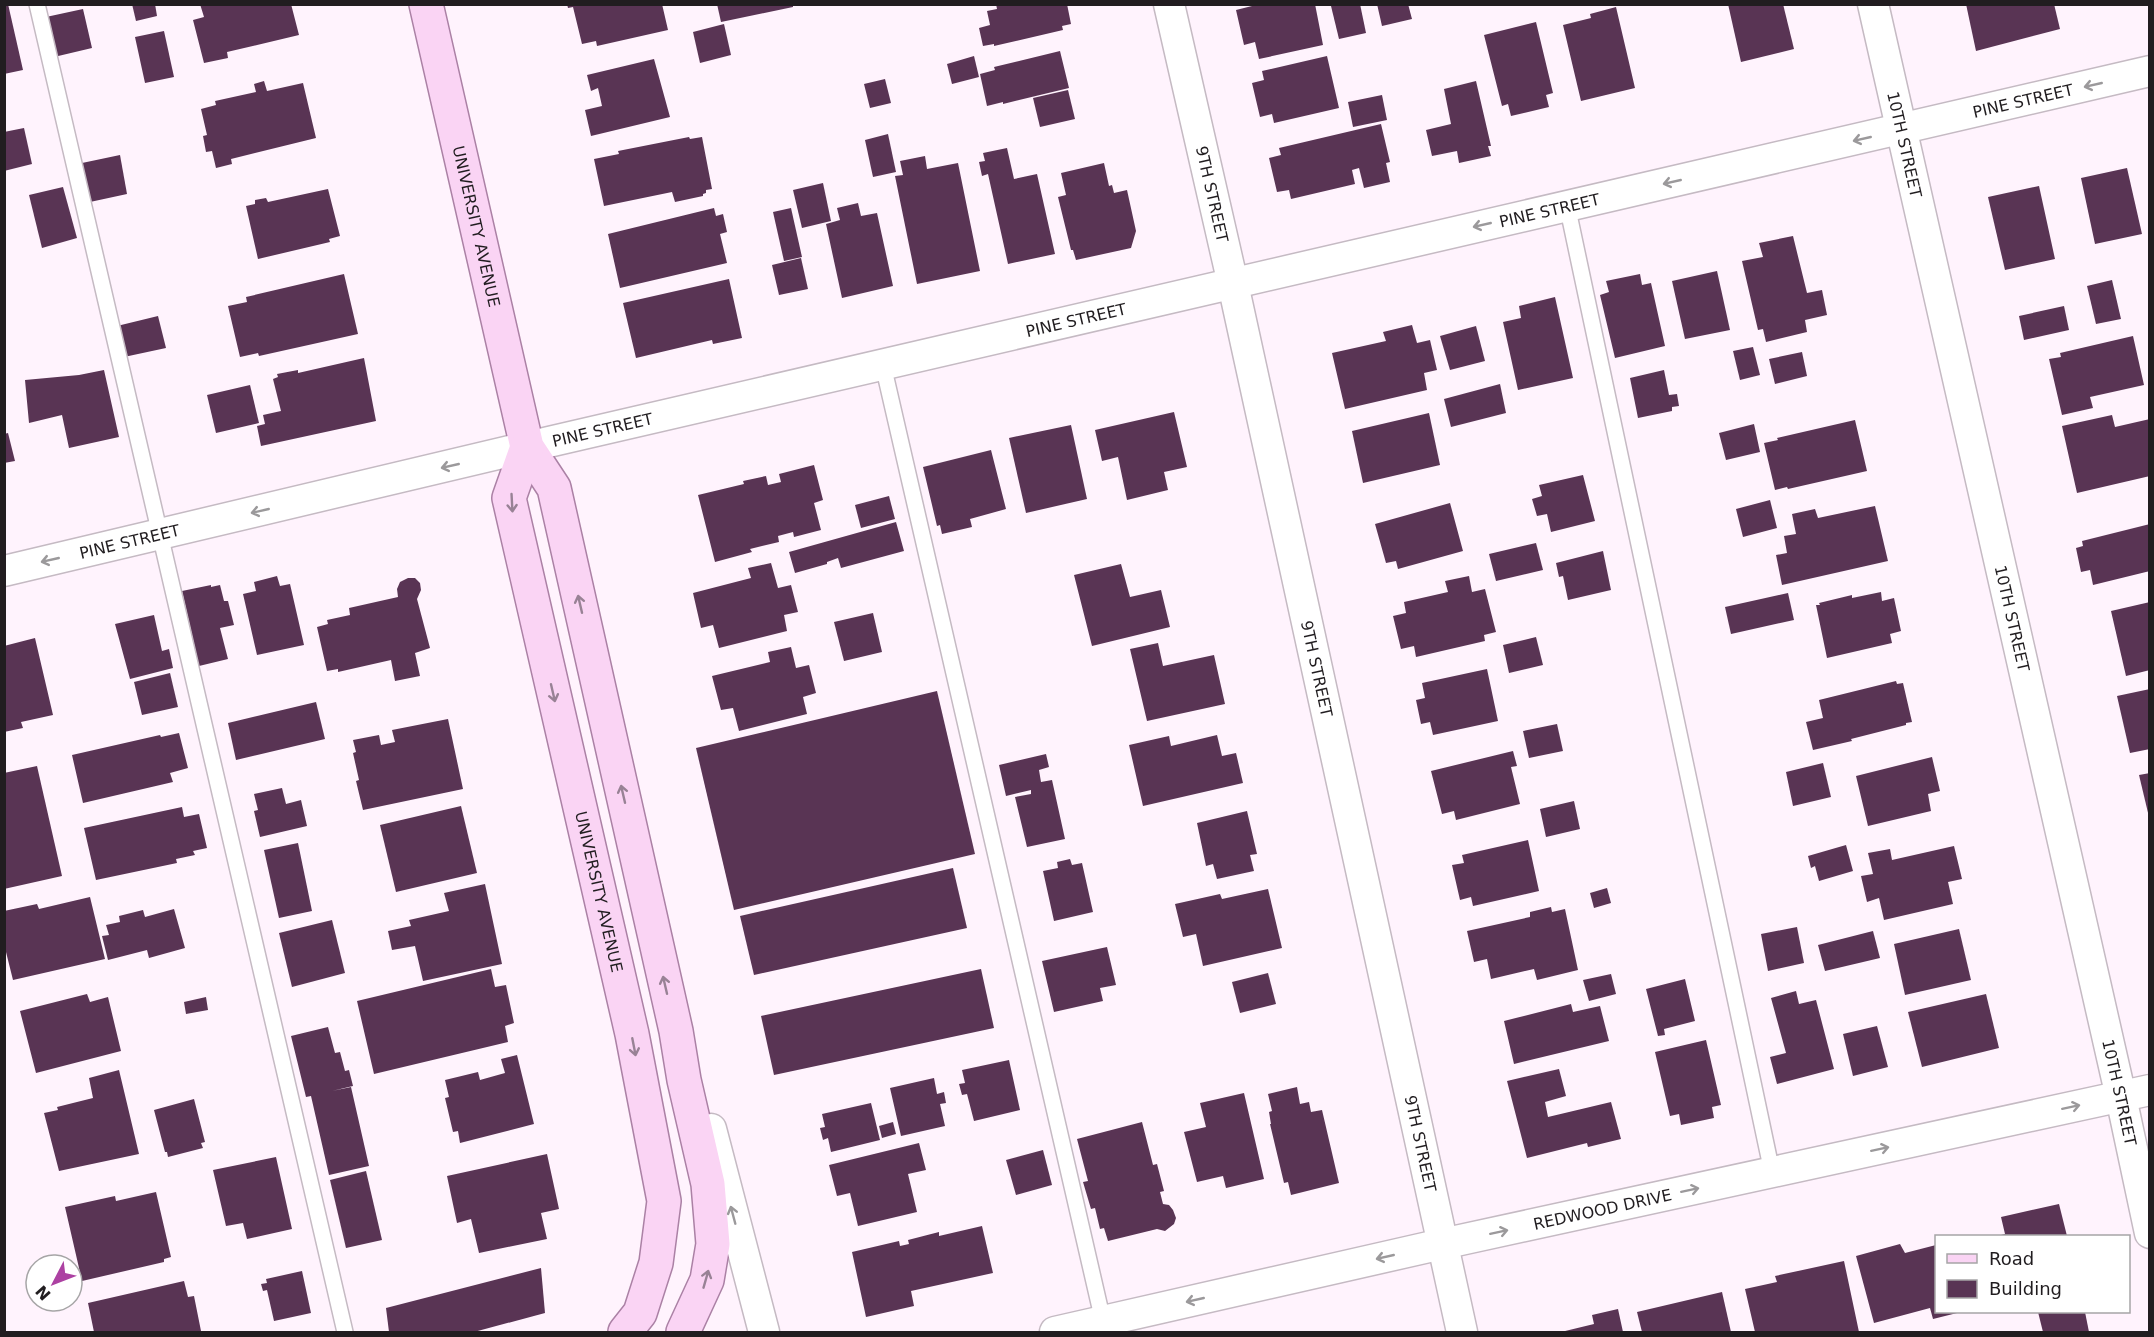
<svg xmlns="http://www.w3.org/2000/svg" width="2154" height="1337" font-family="'DejaVu Sans',sans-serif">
  <rect width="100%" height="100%" fill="#fff3fd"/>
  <g fill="#593454">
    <path d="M4 4H8L23 70 4 74Z"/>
    <path d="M132 4H155L157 16 136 21Z"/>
    <path d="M200 4H291L299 35 227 52 228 58 204 63 193 20 204 17Z"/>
    <path d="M567 4H662L668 30 597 46 596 41 582 44 573 7 568 8Z"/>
    <path d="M717 4H793V7L721 22Z"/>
    <path d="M996 4H1067L1071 24 1062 26 1063 30 994 46V44L983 46 979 28 990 25 987 11 997 9Z"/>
    <path d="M1260 4H1315L1323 45 1259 59 1255 42 1244 45 1236 10Z"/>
    <path d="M1337 4H1360L1366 33 1339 39 1331 6Z"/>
    <path d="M1377 4H1408L1412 19 1382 26Z"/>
    <path d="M1728 4H1783L1794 49 1741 62Z"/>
    <path d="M1966 4H2054L2060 29 1976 51Z"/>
    <path d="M1616 7 1635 88 1581 101 1563 25 1591 18 1590 14Z"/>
    <path d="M83 9 92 48 54 57 46 17Z"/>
    <path d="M1536 22 1553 93 1546 95 1549 107 1511 116 1508 104 1502 106 1484 35Z"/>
    <path d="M724 24 731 55 700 63 693 32Z"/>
    <path d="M164 31 174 77 145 83 135 37Z"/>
    <path d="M1060 51 1069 88 1003 104V102L987 106 980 74 995 70 994 67Z"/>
    <path d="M974 56 979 77 952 84 947 64Z"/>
    <path d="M1327 56 1339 108 1274 123 1272 114 1260 117 1252 83 1264 80 1262 71Z"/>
    <path d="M654 59 670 117 591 136 585 110 602 106 598 88 591 91 587 75Z"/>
    <path d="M885 79 891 103 870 108 864 84Z"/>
    <path d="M264 81 267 91 303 83 316 138 231 159 232 164 216 168 212 151 206 152 203 136 207 135 201 109 216 105 215 101 256 92 254 84Z"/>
    <path d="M1476 81 1491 146H1488L1491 156 1459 163 1457 151 1432 156 1426 130 1451 124 1444 89Z"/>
    <path d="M1068 90 1075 119 1040 127 1033 98Z"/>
    <path d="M1382 95 1387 120 1353 127 1348 102Z"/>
    <path d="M1381 124 1390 162 1386 163 1390 182 1364 188 1359 168 1352 170 1355 184 1291 199 1289 190 1277 192 1269 158 1281 155 1279 148Z"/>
    <path d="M24 128 32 164 4 171V132Z"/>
    <path d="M888 134 896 172 873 177 865 140Z"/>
    <path d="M689 137 690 139 702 137 712 189 706 190V193L703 194V196L675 202 672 192 604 206 594 159 619 154 618 151Z"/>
    <path d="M1007 148 1014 179 1037 174 1055 254 1008 264 988 174 982 176 979 162 985 161 983 153Z"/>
    <path d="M120 155 127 194 90 202 82 163Z"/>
    <path d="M925 156 927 169 958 163 980 271 917 284 895 176 903 175 900 161Z"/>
    <path d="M1104 163 1109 186 1112 185 1114 193 1127 190 1136 231 1131 248 1076 260 1073 250H1071L1058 197 1066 195 1061 173Z"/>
    <path d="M2127 168 2142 234 2095 244 2081 178Z"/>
    <path d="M823 183 831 221 802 228 793 190Z"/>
    <path d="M2039 186 2055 259 2005 270 1988 197Z"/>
    <path d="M63 187 77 238 42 248 29 195Z"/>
    <path d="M328 189 340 236 329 239 330 242 258 259 246 206 255 204V200L266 198 268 202Z"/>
    <path d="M858 203 861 216 877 213 893 286 842 298 826 224 840 220 837 208Z"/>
    <path d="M714 208 716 216 723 214 727 232 720 234 727 263 620 288 608 234Z"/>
    <path d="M791 208 802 257 784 261 773 212Z"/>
    <path d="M1793 236 1807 293 1822 290 1827 315 1805 320 1807 332 1766 342 1763 329 1758 330 1742 261 1763 257 1759 243Z"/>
    <path d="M801 258 808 289 779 295 772 265Z"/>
    <path d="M1717 271 1730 330 1685 339 1672 281Z"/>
    <path d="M344 274 358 334 259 356 258 353 240 357 228 306 247 302 246 297Z"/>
    <path d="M1640 274 1642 285 1651 283 1665 346 1615 358 1600 295 1609 292 1606 281Z"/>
    <path d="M729 279 742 338 713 344 712 340 636 358 623 303Z"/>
    <path d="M2112 280 2121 319 2096 324 2087 286Z"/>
    <path d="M1555 297 1573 378 1518 390 1503 322 1521 318 1519 306Z"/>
    <path d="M2064 306 2069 330 2024 340 2019 316Z"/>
    <path d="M158 316 166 348 124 357 117 326Z"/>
    <path d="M1412 325 1417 343 1430 340 1437 370 1424 373 1427 390 1345 409 1332 353 1386 341 1383 332Z"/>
    <path d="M1476 326 1485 361 1450 370 1440 336Z"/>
    <path d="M2133 336 2144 385 2090 397 2093 408 2062 415 2049 359 2061 357 2060 353Z"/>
    <path d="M1753 347 1760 375 1740 380 1733 351Z"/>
    <path d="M1802 352 1807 376 1775 384 1769 359Z"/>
    <path d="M364 358 376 421 261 446 257 426 265 424 263 415 281 411 273 379 278 377 277 374 298 370V373Z"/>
    <path d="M104 370 119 437 69 448 62 415 29 423 25 380 79 375Z"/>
    <path d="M1664 370 1669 395 1677 394 1679 406 1672 407V411L1638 418 1630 378Z"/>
    <path d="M1500 384 1506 413 1451 427 1444 399Z"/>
    <path d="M250 385 259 423 216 433 207 395Z"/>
    <path d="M1174 412 1187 467 1164 472 1168 490 1127 500 1118 457 1102 461 1095 430Z"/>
    <path d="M1429 413 1440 465 1363 483 1352 431Z"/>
    <path d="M2112 415 2115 427 2150 419V476L2077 493 2062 426Z"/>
    <path d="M1855 420 1867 471 1788 489 1787 487 1775 490 1764 443 1778 440 1777 438Z"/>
    <path d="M1754 424 1760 452 1726 460 1719 433Z"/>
    <path d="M1071 425 1087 499 1026 513 1009 438Z"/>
    <path d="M8 433 15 461 4 463V434Z"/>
    <path d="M991 450 1006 509 970 519 972 527 942 534 940 525 937 526 923 467Z"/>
    <path d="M814 465 823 500 814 503 821 530 794 537 793 532 778 536 779 542 750 549 752 552 715 562 698 495 744 484 743 481 766 476 768 485 781 482 779 474Z"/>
    <path d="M1583 475 1595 521 1551 532 1547 514 1537 516 1532 499 1542 496 1539 485Z"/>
    <path d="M889 496 895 519 861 528 855 505Z"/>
    <path d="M1770 500 1777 528 1743 537 1736 509Z"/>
    <path d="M1450 503 1463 551 1398 569 1396 561 1386 563 1375 524Z"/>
    <path d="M1875 506 1888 561 1782 585 1776 555 1787 553 1784 536 1796 534 1792 514 1815 509 1818 518Z"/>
    <path d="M896 522 904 551 841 568 838 558 827 562V564L795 573 789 552Z"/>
    <path d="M2150 524V571L2093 585 2090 570 2081 572 2076 548 2083 546 2082 541Z"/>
    <path d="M1536 543 1543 570 1496 581 1489 554Z"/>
    <path d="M1603 551 1611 590 1568 600 1563 576 1559 577 1556 563Z"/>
    <path d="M771 563 778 588 791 585 798 612 784 615 787 631 719 648 713 625 701 628 693 593 751 578 748 568Z"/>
    <path d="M1121 564 1130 597 1161 590 1170 627 1092 646 1074 575Z"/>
    <path d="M277 576 280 586 290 584 304 645 257 655 243 594 256 591 254 582Z"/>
    <path d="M1469 576 1472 592 1485 589 1496 632 1484 635 1485 641 1416 657 1414 646 1401 649 1393 616 1406 613 1404 602 1448 592 1445 581Z"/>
    <path d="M408 578H415L420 583 421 590 417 599 430 648 415 653 420 676 395 681 391 660 338 672V669L327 671 317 627 328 624 327 620 350 615 349 608 398 597 397 589 400 582Z"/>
    <path d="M211 585V587L220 585 224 601H228L234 625 220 628 228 659 199 666 182 591Z"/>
    <path d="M1881 592 1882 601 1894 598 1901 631 1890 634 1892 643 1827 658 1816 605H1820L1819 603 1852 595V598Z"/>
    <path d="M1788 593 1794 620 1731 634 1725 607Z"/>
    <path d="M2150 602V670L2126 676 2111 611Z"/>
    <path d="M873 613 882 652 844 661 834 622Z"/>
    <path d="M154 615 162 651 169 649 173 668 130 679 115 624Z"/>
    <path d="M1536 637 1543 665 1509 673 1503 645Z"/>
    <path d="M35 638 53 715 21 722 23 728 4 732V646Z"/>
    <path d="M1158 643 1163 666 1214 655 1225 704 1147 721 1130 649Z"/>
    <path d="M791 647 796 668 809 665 816 693 803 697 807 714 739 731 733 708 721 710 712 676 770 662 768 652Z"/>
    <path d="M1487 669 1498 721 1433 735 1430 722 1421 724 1416 700 1425 698 1422 683Z"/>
    <path d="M170 673 178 707 142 715 134 682Z"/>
    <path d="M1896 681 1897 684 1903 683 1912 722 1906 723V725L1851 739 1852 741 1813 750 1806 722 1823 718 1819 700Z"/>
    <path d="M2150 689V749L2130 753 2117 696Z"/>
    <path d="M937 691 975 854 734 910 696 748Z"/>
    <path d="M316 702 325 739 236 760 228 723Z"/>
    <path d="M448 719 463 789 363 810 356 781 359 780 353 753 356 752 353 740 379 735 381 745 395 742 392 730Z"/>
    <path d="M1557 724 1563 751 1529 758 1523 731Z"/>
    <path d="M179 733 188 768 170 773 173 782 83 803 72 755 160 735 161 737Z"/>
    <path d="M1217 735 1222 756 1236 753 1243 783 1143 806 1129 745 1169 736 1171 746Z"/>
    <path d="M1513 751 1517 766 1511 767 1520 804 1456 820 1454 811 1442 814 1431 771Z"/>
    <path d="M1046 754 1049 767 1039 770 1041 782 1052 780 1065 839 1027 847 1015 797 1031 794V790L1006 796 999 765Z"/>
    <path d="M1932 757 1940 791 1928 794 1931 811 1868 826 1856 776Z"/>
    <path d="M1823 763 1831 797 1793 806 1786 772Z"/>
    <path d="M37 766 62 876 4 889V773Z"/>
    <path d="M2150 773V817H2149L2139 775Z"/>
    <path d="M282 788 286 804 301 800 307 826 260 837 254 811 258 810 254 794Z"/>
    <path d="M1574 801 1580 829 1546 837 1540 809Z"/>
    <path d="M461 806 477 873 396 892 380 825Z"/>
    <path d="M182 807 184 817 199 814 207 848 193 851 195 855 176 859 177 863 96 880 84 828Z"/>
    <path d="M1247 811 1257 854 1250 855 1254 871 1217 879 1213 864 1206 866 1197 823Z"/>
    <path d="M1528 840 1539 891 1473 906 1471 897 1460 900 1452 865 1464 863 1462 855Z"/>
    <path d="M298 843 312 911 279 918 264 850Z"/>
    <path d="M1846 845 1853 871 1819 881 1815 866 1811 868 1808 856Z"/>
    <path d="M1954 846 1962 879 1948 882 1953 904 1884 920 1879 898 1867 902 1861 876 1873 874 1868 853 1890 849 1892 860Z"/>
    <path d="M1070 859 1072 865 1082 863 1093 912 1054 921 1043 871 1058 868 1057 862Z"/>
    <path d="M953 868 967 928 754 975 740 916Z"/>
    <path d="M485 884 502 964 423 981 415 946 392 950 388 931 411 926 409 920 449 911 444 893Z"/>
    <path d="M1607 888 1611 903 1594 908 1590 893Z"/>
    <path d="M1268 889 1282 948 1203 966 1196 934 1183 937 1175 904 1220 894 1222 899Z"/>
    <path d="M90 897 105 959 13 980 4 944V911L37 904 39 909Z"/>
    <path d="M1551 907 1552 912 1565 909 1578 970 1537 980 1534 969 1491 979 1487 959 1474 962 1467 931 1530 917V912Z"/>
    <path d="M174 909 185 948 149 958 147 950 108 960 102 936 109 935 106 925 120 922 119 916 143 910 145 917Z"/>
    <path d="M332 920 345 973 292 987 279 933Z"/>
    <path d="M1797 927 1804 963 1768 971 1761 934Z"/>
    <path d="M1959 929 1971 980 1905 995 1894 944Z"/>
    <path d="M1873 931 1880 958 1825 971 1818 945Z"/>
    <path d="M1107 947 1116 985 1100 988 1103 1001 1054 1012 1042 961Z"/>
    <path d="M491 969 495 987 506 985 514 1023 505 1026 508 1042 374 1074 357 1001Z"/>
    <path d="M981 969 994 1028 774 1075 761 1016Z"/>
    <path d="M1268 973 1276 1004 1240 1013 1232 982Z"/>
    <path d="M1611 974 1616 994 1589 1001 1583 980Z"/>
    <path d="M1685 979 1695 1021 1664 1029 1665 1035 1658 1036 1646 989Z"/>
    <path d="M1796 991 1799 1004 1816 1000 1834 1069 1777 1084 1770 1057 1786 1053 1771 998Z"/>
    <path d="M87 994 90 1002 108 997 121 1051 36 1073 20 1011Z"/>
    <path d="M1986 994 1999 1048 1922 1067 1908 1012Z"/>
    <path d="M206 997 208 1010 186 1014 184 1002Z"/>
    <path d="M1571 1004 1573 1012 1600 1006 1609 1041 1514 1064 1504 1021Z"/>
    <path d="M1877 1026 1888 1067 1853 1076 1843 1034Z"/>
    <path d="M328 1027 335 1053 340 1052 345 1071 349 1070 353 1086 332 1091 351 1087 369 1166 329 1175 311 1096 306 1097 291 1036Z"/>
    <path d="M1706 1040 1721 1105 1712 1107 1714 1118 1681 1125 1679 1114 1670 1116 1655 1052Z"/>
    <path d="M517 1055 534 1124 460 1143 458 1131 453 1132 445 1098 449 1097 445 1080 478 1072 480 1080 505 1073 501 1059Z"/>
    <path d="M1009 1060 1020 1110 974 1121 967 1094 962 1095 959 1084 965 1083 962 1070Z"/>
    <path d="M1559 1069 1566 1096 1545 1102 1548 1117 1611 1102 1621 1139 1588 1147 1587 1143 1527 1158 1507 1081Z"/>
    <path d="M119 1070 139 1154 59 1171 44 1113 58 1110 57 1107 93 1098 89 1078Z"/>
    <path d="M934 1078 937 1094 944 1092 946 1103 940 1104 945 1126 901 1136 890 1088Z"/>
    <path d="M1297 1087 1300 1104 1309 1102 1311 1112 1322 1110 1339 1183 1291 1195 1288 1182 1284 1183 1270 1124H1271L1269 1112 1272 1111 1268 1094Z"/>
    <path d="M1244 1093 1264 1179 1226 1188 1223 1176 1197 1182 1184 1132 1206 1127 1200 1103Z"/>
    <path d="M194 1099 205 1142 201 1143 203 1148 168 1157 167 1152H165L154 1110Z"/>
    <path d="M871 1103 880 1140 831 1152 828 1138 823 1140 820 1128 825 1127 822 1114Z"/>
    <path d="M893 1122 896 1134 882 1138 879 1126Z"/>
    <path d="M1142 1122 1153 1165 1157 1164 1164 1191 1160 1192 1163 1204 1169 1205 1173 1210 1176 1218 1174 1224 1165 1231 1157 1229 1108 1241 1104 1228 1100 1229 1095 1208 1091 1209 1083 1182 1088 1181 1077 1139Z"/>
    <path d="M919 1143 926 1170 908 1174 917 1212 858 1226 850 1193 837 1196 829 1165Z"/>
    <path d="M1043 1150 1052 1185 1016 1195 1006 1160Z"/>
    <path d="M547 1154 559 1209 541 1213 547 1239 479 1253 471 1219 457 1223 447 1176Z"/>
    <path d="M276 1157 292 1229 247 1239 243 1223 226 1226 213 1170Z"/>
    <path d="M366 1171 382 1240 346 1248 330 1180Z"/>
    <path d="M156 1192 171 1257 164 1259V1262L82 1281 65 1207 115 1196 116 1201Z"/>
    <path d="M2059 1204 2067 1236H1997L2005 1234 2001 1217Z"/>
    <path d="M982 1226 993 1273 911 1291 914 1306 866 1317 852 1252 899 1241 900 1246 909 1244 908 1240 939 1232V1236Z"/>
    <path d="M1900 1244 1905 1253 1936 1245V1312H1961L1933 1319 1930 1308 1874 1323 1856 1256Z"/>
    <path d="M1844 1261 1859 1332H1755L1745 1289 1777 1282 1775 1276Z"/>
    <path d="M541 1268 545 1313 474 1332H389L386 1308Z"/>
    <path d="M302 1271 311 1313 274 1321 267 1290 263 1291 261 1284 267 1283 266 1279Z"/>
    <path d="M184 1281 188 1297 194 1296 201 1331 197 1332H94L88 1303Z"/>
    <path d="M1722 1292 1731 1332H1642L1637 1312Z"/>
    <path d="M1618 1309 1623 1332H1561L1594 1324 1592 1315Z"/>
    <path d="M2038 1312H2085L2089 1332H2043Z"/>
  </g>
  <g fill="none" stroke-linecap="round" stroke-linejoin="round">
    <g stroke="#c5bac3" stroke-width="18">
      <g id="lane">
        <path d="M37 4 345 1332"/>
        <path d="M1567 205 1772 1172"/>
        <path d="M883 365 1103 1321"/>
      </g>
    </g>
    <g stroke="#c5bac3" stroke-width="33">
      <g id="street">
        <path id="s1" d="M1169 4 1233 284 1462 1332"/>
        <path id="s2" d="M1873 4 2121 1097 2150 1233"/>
        <path id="s3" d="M4 571 527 447 2150 71"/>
        <path d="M711 1129 764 1332"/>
        <path id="s4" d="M1055 1332 1442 1244 2150 1090"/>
      </g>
    </g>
    <g stroke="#ab81a5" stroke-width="36">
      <g id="primary">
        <path id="s5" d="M426 4 527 447 554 488 676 1031 684 1080 708 1184 713 1244 707 1280 683 1332"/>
        <path id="s6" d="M527 447 509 498 632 1034 664 1201 656 1263 640 1313 625 1332"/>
      </g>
    </g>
    <use href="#lane" stroke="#fff" stroke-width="15"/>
    <use href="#street" stroke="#fff" stroke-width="30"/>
    <use href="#primary" stroke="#fad4f4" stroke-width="33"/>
  </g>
  <defs><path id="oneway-shaft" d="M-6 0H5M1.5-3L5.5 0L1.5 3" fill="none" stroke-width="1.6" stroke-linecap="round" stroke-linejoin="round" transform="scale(1.5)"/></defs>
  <g stroke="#9b999b">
    <use href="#oneway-shaft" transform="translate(2093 85) rotate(167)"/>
    <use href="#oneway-shaft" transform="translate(1862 139) rotate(167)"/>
    <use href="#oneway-shaft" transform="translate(1672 182) rotate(167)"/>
    <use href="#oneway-shaft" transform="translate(1482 225) rotate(167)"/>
    <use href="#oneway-shaft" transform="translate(450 466) rotate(167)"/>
    <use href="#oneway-shaft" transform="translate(260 511) rotate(167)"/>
    <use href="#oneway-shaft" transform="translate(50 560) rotate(167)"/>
    <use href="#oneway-shaft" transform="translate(2071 1107) rotate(-12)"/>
    <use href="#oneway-shaft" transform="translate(1880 1149) rotate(-12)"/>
    <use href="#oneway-shaft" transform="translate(1690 1190) rotate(-12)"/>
    <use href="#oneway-shaft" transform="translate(733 1215) rotate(-105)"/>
    <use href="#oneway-shaft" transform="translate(1499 1232) rotate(-12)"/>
    <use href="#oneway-shaft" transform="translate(1385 1257) rotate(167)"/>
    <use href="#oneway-shaft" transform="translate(1195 1300) rotate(167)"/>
  </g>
  <g stroke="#988295">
    <use href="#oneway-shaft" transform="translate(512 503) rotate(87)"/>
    <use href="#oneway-shaft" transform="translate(580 604) rotate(-103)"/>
    <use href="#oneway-shaft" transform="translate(553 693) rotate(77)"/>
    <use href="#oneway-shaft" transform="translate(623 794) rotate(-103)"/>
    <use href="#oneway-shaft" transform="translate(665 985) rotate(-103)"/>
    <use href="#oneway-shaft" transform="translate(634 1047) rotate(79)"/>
    <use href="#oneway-shaft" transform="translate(706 1279) rotate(-74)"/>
  </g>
  <g text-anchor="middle" stroke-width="6" stroke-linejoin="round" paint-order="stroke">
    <g font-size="16" fill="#211d20" stroke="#fff">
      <text dy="6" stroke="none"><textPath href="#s3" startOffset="2073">PINE STREET</textPath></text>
      <text dy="6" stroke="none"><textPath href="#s2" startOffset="144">10TH STREET</textPath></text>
      <text dy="6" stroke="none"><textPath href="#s1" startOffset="195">9TH STREET</textPath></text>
      <text dy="6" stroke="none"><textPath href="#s3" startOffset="1587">PINE STREET</textPath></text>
      <text dy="6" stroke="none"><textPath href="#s5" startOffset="228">UNIVERSITY AVENUE</textPath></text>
      <text dy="6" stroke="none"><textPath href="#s3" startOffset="1101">PINE STREET</textPath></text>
      <text dy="6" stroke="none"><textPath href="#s3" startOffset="615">PINE STREET</textPath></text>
      <text dy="6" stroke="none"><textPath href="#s3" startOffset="129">PINE STREET</textPath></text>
      <text dy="6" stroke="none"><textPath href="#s2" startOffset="630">10TH STREET</textPath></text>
      <text dy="6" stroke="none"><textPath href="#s1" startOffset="681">9TH STREET</textPath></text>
      <text dy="6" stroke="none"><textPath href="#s6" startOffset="458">UNIVERSITY AVENUE</textPath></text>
      <text dy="6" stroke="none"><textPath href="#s2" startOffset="1116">10TH STREET</textPath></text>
      <text dy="6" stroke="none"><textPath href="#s1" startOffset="1167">9TH STREET</textPath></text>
      <text dy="6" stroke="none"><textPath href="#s4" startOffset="561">REDWOOD DRIVE</textPath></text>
    </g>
  </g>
  <rect width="2154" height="1337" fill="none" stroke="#211d20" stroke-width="12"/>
  <rect x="1935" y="1235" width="195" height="78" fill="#ffffff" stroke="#a6a5a6" stroke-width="1.5"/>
  <rect x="1947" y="1254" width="30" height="9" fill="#fad4f4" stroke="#a6a5a6" stroke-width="1.5"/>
  <text x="1989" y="1265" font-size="18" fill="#211d20">Road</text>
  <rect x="1947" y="1280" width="30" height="18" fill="#593454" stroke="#a6a5a6" stroke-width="1.5"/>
  <text x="1989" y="1295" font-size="18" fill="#211d20">Building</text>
  <g transform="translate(54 1283) rotate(228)"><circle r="28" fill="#ffffff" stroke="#a6a5a6" stroke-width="1.5"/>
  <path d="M0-4.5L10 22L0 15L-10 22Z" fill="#ac41a2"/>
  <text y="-9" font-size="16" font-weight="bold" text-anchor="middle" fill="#211d20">N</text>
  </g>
</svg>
